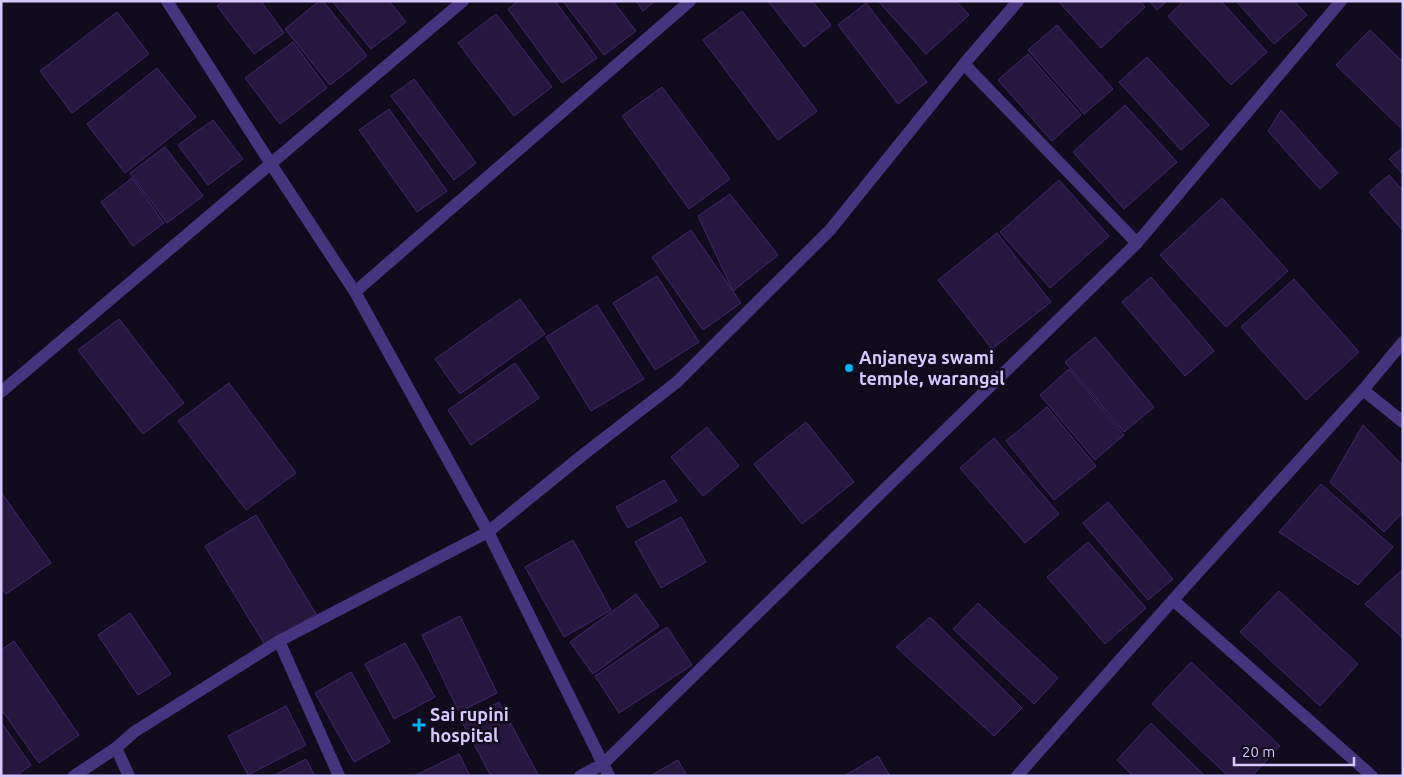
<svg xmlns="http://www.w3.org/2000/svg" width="1404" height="777" font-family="Ubuntu,sans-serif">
  <rect width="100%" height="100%" fill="#110b1e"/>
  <g fill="#26173f" stroke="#41286b">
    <path d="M224 1H261L284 33 254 54 217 6Z"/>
    <path d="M319 1H323L367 56 330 85 285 29Z"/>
    <path d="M332 1H389L406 22 371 49Z"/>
    <path d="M518 1H555L597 58 562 83 508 9Z"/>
    <path d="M563 1H613L636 31 604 55Z"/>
    <path d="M636 1H655L643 11Z"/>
    <path d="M768 1H812L831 25 804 47Z"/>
    <path d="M878 1H956L969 15 926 54Z"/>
    <path d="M1058 1H1140L1145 7 1101 48Z"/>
    <path d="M1149 1H1167L1157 10Z"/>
    <path d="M1184 1H1221L1267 52 1231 85 1168 16Z"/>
    <path d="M1236 1H1294L1307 15 1274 44Z"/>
    <path d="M866 3 927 82 898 104 838 25Z"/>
    <path d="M742 11 817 111 778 140 703 40Z"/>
    <path d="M117 12 149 54 72 113 40 71Z"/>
    <path d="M496 14 552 87 514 116 458 43Z"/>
    <path d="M1057 25 1113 89 1084 114 1028 50Z"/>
    <path d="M1370 30 1403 62V130L1336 65Z"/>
    <path d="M293 42 327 88 280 124 245 78Z"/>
    <path d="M1028 54 1081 115 1052 141 998 80Z"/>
    <path d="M1147 57 1209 125 1181 150 1119 82Z"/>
    <path d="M157 68 196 117 125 173 87 124Z"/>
    <path d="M414 79 476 163 454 180 391 96Z"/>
    <path d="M662 87 730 179 689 209 622 116Z"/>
    <path d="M1125 105 1177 162 1124 209 1073 152Z"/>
    <path d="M389 109 447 191 417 212 359 130Z"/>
    <path d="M1281 110 1338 173 1320 189 1268 131Z"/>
    <path d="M213 120 243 159 208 185 178 145Z"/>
    <path d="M165 147 203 196 167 223 130 173Z"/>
    <path d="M1403 147V174L1389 159Z"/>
    <path d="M1389 175 1403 191V231L1369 192Z"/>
    <path d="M132 178 164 223 133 246 101 202Z"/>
    <path d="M1059 180 1109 236 1050 288 1000 232Z"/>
    <path d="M730 194 778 255 733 291 698 216Z"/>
    <path d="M1222 198 1288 271 1226 327 1160 255Z"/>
    <path d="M691 230 741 303 703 330 652 257Z"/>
    <path d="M997 233 1051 302 992 349 938 280Z"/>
    <path d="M657 276 699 342 655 370 613 303Z"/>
    <path d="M1151 277 1214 351 1185 376 1122 302Z"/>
    <path d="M1294 279 1359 352 1306 400 1241 327Z"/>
    <path d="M520 299 545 334 460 394 435 359Z"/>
    <path d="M597 305 644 379 591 411 546 337Z"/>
    <path d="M119 319 184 403 143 434 78 350Z"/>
    <path d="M1095 337 1154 407 1124 432 1065 362Z"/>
    <path d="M515 363 539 398 471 445 448 410Z"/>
    <path d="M1069 369 1124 435 1095 460 1040 395Z"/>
    <path d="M229 383 296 473 246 510 178 421Z"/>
    <path d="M1047 407 1096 466 1054 500 1006 441Z"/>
    <path d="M806 422 854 482 802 524 754 464Z"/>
    <path d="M1363 425 1403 466V512L1384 532 1330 482Z"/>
    <path d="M707 427 739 466 703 496 671 457Z"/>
    <path d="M994 438 1059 514 1025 543 960 468Z"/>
    <path d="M664 480 677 501 628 528 616 507Z"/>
    <path d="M1321 484 1393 547 1358 585 1279 532Z"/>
    <path d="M1 492 51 563 6 594 1 588Z"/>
    <path d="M1108 502 1173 579 1148 600 1083 523Z"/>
    <path d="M256 515 316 614 265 645 205 546Z"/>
    <path d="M681 517 706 562 661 588 635 542Z"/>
    <path d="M573 540 611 610 564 637 525 567Z"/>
    <path d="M1088 542 1146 608 1105 644 1047 577Z"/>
    <path d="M1403 569V638L1365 604Z"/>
    <path d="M1279 591 1358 664 1320 706 1240 632Z"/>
    <path d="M636 594 659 626 593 674 570 642Z"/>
    <path d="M978 603 1058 678 1034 704 953 629Z"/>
    <path d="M130 613 171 674 138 695 98 635Z"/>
    <path d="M460 616 497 693 459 712 422 635Z"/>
    <path d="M930 617 1022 708 994 736 896 647Z"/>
    <path d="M667 627 692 665 619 713 595 676Z"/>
    <path d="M14 641 79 735 39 763 1 709V650Z"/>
    <path d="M405 643 435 697 394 719 365 664Z"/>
    <path d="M1191 662 1280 746 1252 776H1228L1152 704Z"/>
    <path d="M351 672 390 742 354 762 315 693Z"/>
    <path d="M499 702 539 776H491L462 722Z"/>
    <path d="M286 706 306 745 248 775 228 736Z"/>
    <path d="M1 722 31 765 16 776H1Z"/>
    <path d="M1151 723 1205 776H1133L1117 760Z"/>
    <path d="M459 754 470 776H414Z"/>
    <path d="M878 756 890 776H844Z"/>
    <path d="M306 759 315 776H273Z"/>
    <path d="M678 760 687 776H650Z"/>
  </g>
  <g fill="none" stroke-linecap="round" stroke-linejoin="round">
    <g stroke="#44357e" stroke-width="12">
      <path d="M167 1 271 164 355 292 488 532 609 776"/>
      <path d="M964 64 1137 243"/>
      <path d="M355 292 690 1"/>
      <path d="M1363 390 1403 422"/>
      <path d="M1 392 463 1"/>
      <path d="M1173 600 1372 776"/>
      <path d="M279 641 339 776"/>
      <path d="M116 748 129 776"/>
      <path d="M74 776 116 748 134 732 279 641 488 532 584 454 677 382 830 230 964 64 1018 1"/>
      <path d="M580 776 603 764 1137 243 1341 1"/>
      <path d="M1017 776 1173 600 1363 390 1403 342"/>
    </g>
  </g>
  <g fill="#00b3f3" stroke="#110b1e" stroke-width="2">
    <circle cx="849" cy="368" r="5"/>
    <path d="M416.5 717.5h5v5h5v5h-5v5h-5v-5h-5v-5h5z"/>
  </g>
  <g text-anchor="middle" stroke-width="5" stroke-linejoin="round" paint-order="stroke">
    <g font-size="18" font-weight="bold" fill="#d7c8ff" stroke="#110b1e" text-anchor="start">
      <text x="859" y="364">Anjaneya swami<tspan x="859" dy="21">temple, warangal</tspan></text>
      <text x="430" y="721">Sai rupini<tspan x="430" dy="21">hospital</tspan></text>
    </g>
  </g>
  <rect width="1404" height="777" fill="none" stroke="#d7c8ff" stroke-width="5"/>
  <path d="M1234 757v8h120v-8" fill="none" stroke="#d7c8ff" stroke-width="2.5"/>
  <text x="1242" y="757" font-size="15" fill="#d7c8ff" stroke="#110b1e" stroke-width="4" paint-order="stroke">20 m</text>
</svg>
